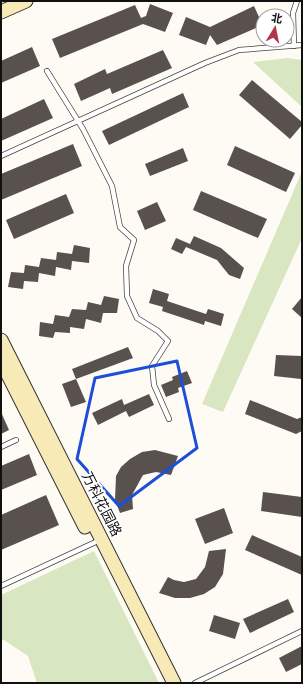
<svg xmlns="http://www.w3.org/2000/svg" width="303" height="684" font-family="Literata,'Noto Sans SC',serif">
  <rect width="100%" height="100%" fill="#fefbf5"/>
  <g fill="#d8e6c1">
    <path d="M288 58 302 60V107L253 62Z"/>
    <path d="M302 169V238L223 412 202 404 300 176Z"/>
    <path d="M94 551 159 683H58L57 682 54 683H37L28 656 4 640H1V595Z"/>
  </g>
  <g fill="#58514e">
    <path d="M150 4 173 13 165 32 143 24 60 58 52 39 135 5 141 18 146 16Z"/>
    <path d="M254 6 259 17 263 18V25L217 45 210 35 206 45 179 35 186 17 210 27Z"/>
    <path d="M272 10 289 16 287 21V16H270Z"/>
    <path d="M32 47 40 66 1 83V61Z"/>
    <path d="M163 50 172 68 112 94 110 88 81 101 74 84 105 69 107 74Z"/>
    <path d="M252 80 302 122V125L290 139 239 95Z"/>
    <path d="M183 93 189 107 109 145 102 131Z"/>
    <path d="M44 99 53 118 1 141V119Z"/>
    <path d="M73 144 82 166 1 200V174Z"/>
    <path d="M235 146 295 173 286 192 227 165Z"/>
    <path d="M183 148 188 161 150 176 145 164Z"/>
    <path d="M201 191 267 219 258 238 193 210Z"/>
    <path d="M66 194 74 213 14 239 6 220Z"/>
    <path d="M157 202 166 221 145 230 137 211Z"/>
    <path d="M194 236 221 248 244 268 240 279 229 275 217 260 186 247 182 254 171 249 176 238 190 244Z"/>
    <path d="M74 245 90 248 89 263 72 261 71 270 56 267 55 276 39 273 38 282 24 281 23 289 8 287 11 272 24 273 25 265 39 267 41 258 56 260 57 252 72 254Z"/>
    <path d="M153 289 169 294 167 301 206 314 208 309 224 314 221 326 205 321 204 325 162 311 163 307 149 303Z"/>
    <path d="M104 296 119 299 117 313H103L101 323 86 319 84 329 70 327V333L55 332 53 338 39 336 40 322 53 324 55 315 69 317 72 309 86 310 88 302 101 305Z"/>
    <path d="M302 297V318L292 309Z"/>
    <path d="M128 347 133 358 76 379 72 369Z"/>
    <path d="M276 355 302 356 301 379 274 376Z"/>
    <path d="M187 371 192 383 178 388 179 392 166 397 161 385 173 380 172 377Z"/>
    <path d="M76 379 86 402 71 407 62 384Z"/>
    <path d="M149 394 154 405 129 417 126 411 98 425 92 413 122 399 124 405Z"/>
    <path d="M250 400 297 419 302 417V431L296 434 245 414Z"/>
    <path d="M1 412 9 430 1 434Z"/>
    <path d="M155 450 178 456 171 475 156 472 143 475 132 495 133 509 120 513 115 500 116 476 121 467 130 459 142 452Z"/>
    <path d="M29 454 37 475 1 490V466Z"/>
    <path d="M263 492 302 497V517L261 511Z"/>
    <path d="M46 495 59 525 1 550V515Z"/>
    <path d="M224 508 233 533 205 544 195 519Z"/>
    <path d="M252 535 302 557V575L245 550Z"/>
    <path d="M226 549 223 574 215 587 204 594 190 598H175L159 593 168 577 174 580 184 582 196 579 205 567 209 551Z"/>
    <path d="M288 599 294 612 250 633 243 619Z"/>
    <path d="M214 615 240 623 235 639 209 631Z"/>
    <path d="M302 646V664L286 672 279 658Z"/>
  </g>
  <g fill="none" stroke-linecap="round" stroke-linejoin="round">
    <g stroke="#434343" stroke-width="6">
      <g id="lane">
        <path d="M294 46 293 13 297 1"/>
        <path d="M47 71 83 129 112 186 120 227 134 240 126 266 127 296 137 318 158 331 168 341 152 366 154 385 169 419"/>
        <path d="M1 156 205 63 239 50 302 45"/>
        <path d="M1 447 16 440"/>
        <path d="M1 586 100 540"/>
        <path d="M195 683 302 631"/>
      </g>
    </g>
    <g stroke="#323232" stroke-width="15">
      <g id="secondary">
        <path d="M1 12 26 1"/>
        <path d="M1 340 174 683"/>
        <path d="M1 361 85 527"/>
      </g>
    </g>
    <use href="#lane" stroke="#fff" stroke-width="4.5"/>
    <use href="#secondary" stroke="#f7eab6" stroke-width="13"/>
  </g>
  <path fill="none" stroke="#1d4ed8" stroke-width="3" stroke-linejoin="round" d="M177 361 197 448 119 506 77 459 95 378Z"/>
  <g text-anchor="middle" stroke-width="4" stroke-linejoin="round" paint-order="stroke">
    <g font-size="14" fill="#101010" stroke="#fff">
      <text transform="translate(102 504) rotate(63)" y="5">万科花园路</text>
    </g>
  </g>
  <rect width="303" height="684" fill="none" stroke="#101010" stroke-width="4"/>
  <g transform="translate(275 28) rotate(10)"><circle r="19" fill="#ffffff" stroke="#9f9f9f"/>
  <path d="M0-3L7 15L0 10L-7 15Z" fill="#b43547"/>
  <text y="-6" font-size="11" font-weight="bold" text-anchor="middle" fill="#101010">北</text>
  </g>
</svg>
